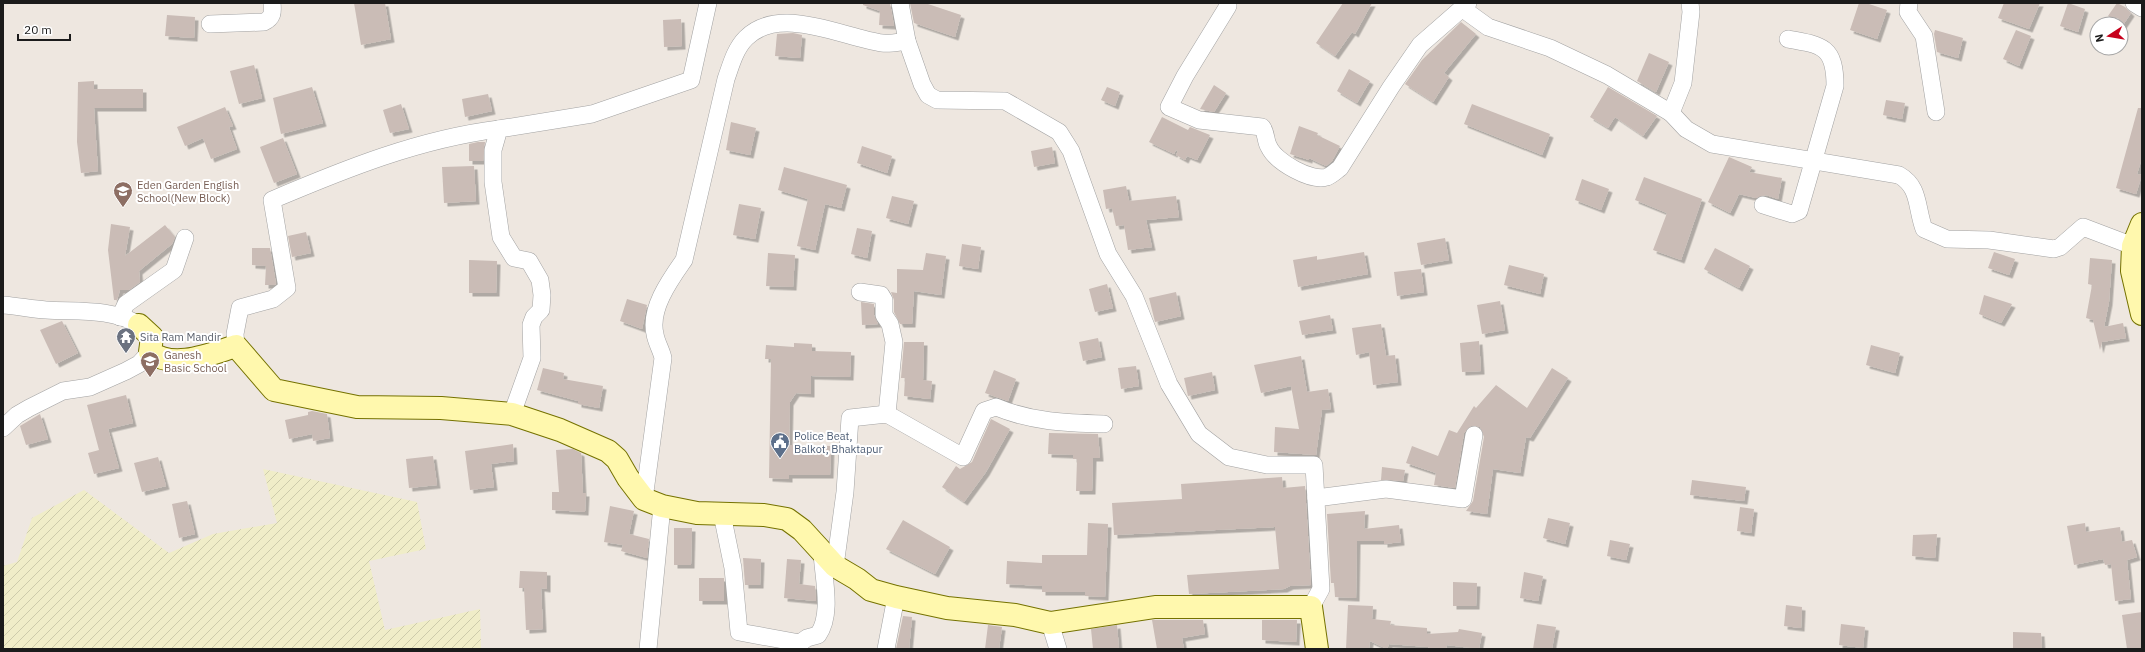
<svg xmlns="http://www.w3.org/2000/svg" width="2145" height="652" font-family="'IBM Plex Sans',sans-serif">
  <defs>
    <pattern id="farmland-furrows" width="10" height="10" patternUnits="userSpaceOnUse"><rect width="10" height="10" fill="#f0edc8"/><path d="M-1 1l2-2M0 10L10 0M9 11l2-2" fill="none" stroke="#cdcbab"/></pattern>
    <filter id="shadow"><feDropShadow dx="3.5" dy="3.5" stdDeviation="0" flood-color="#0004"/></filter>
  </defs>
  <rect width="100%" height="100%" fill="#eee7e0"/>
  <path fill="url(#farmland-furrows)" d="M263 469 417 502 426 549 369 561 385 630 480 609 481 649H3V566L17 562 32 518 84 490 169 553 213 534 277 523Z"/>
  <g fill="#cabcb6" filter="url(#shadow)">
    <path d="M354 3H385L391 39 361 45Z"/>
    <path d="M863 3H890L894 26 879 25 880 11 863 5Z"/>
    <path d="M910 3H925L961 15 955 37 914 23Z"/>
    <path d="M1343 3H1372L1355 34 1352 32 1335 56 1316 43Z"/>
    <path d="M1859 3H1866L1887 10 1877 39 1850 30Z"/>
    <path d="M2004 3H2040L2029 29 1998 18Z"/>
    <path d="M2068 3 2085 9 2078 32 2060 26Z"/>
    <path d="M2117 3 2125 7 2131 13 2123 25 2108 16Z"/>
    <path d="M167 15 195 17 194 38 165 36Z"/>
    <path d="M681 19 682 46 664 47 663 20Z"/>
    <path d="M1461 22 1476 34 1444 73 1449 77 1433 102 1405 84 1422 60Z"/>
    <path d="M1935 30 1963 38 1958 58 1937 52 1934 34Z"/>
    <path d="M2016 30 2031 36 2019 66 2003 59Z"/>
    <path d="M793 33 802 35 800 58 775 56 777 34Z"/>
    <path d="M1649 53 1669 62 1656 92 1637 81Z"/>
    <path d="M254 65 262 98 239 104 230 71Z"/>
    <path d="M1349 69 1370 81 1357 103 1337 91Z"/>
    <path d="M94 81V89H143V108H94L98 171 81 173 77 142 78 82Z"/>
    <path d="M1214 85 1226 93 1214 112 1200 109Z"/>
    <path d="M312 87 323 123 281 134 273 98Z"/>
    <path d="M1107 87 1120 92 1115 106 1101 100Z"/>
    <path d="M1608 87 1657 116 1643 136 1615 117 1608 128 1590 117Z"/>
    <path d="M488 94 492 111 465 117 462 99Z"/>
    <path d="M1886 100 1905 103 1902 119 1883 115Z"/>
    <path d="M401 104 409 129 390 133 383 110Z"/>
    <path d="M1472 104 1550 134 1542 155 1464 124Z"/>
    <path d="M225 107 233 126 229 127 237 149 211 159 203 138 185 146 177 127Z"/>
    <path d="M2138 108H2142V158L2137 174 2142 175 2136 194 2116 188Z"/>
    <path d="M1162 117 1188 130 1190 127 1210 135 1197 160 1187 156 1185 160 1176 155 1178 151 1176 150 1174 154 1149 142Z"/>
    <path d="M731 122 756 128 750 155 726 150Z"/>
    <path d="M1299 126 1318 133 1317 135 1340 146 1332 161 1326 166 1309 158V160L1290 154Z"/>
    <path d="M283 138 297 174 274 183 260 147Z"/>
    <path d="M478 142H485L483 161H469V144Z"/>
    <path d="M862 146 892 156 887 173 857 163Z"/>
    <path d="M1052 147 1055 163 1034 167 1031 151Z"/>
    <path d="M1729 157 1752 167 1749 172 1782 178 1778 199 1766 195 1756 198 1739 194 1730 213 1708 202Z"/>
    <path d="M474 166 476 201 444 203 442 167Z"/>
    <path d="M784 167 847 185 841 208 825 204 815 250 797 246 808 199 778 190Z"/>
    <path d="M1644 177 1702 199 1681 260 1653 250 1667 213 1635 200Z"/>
    <path d="M1582 179 1609 189 1601 210 1575 200Z"/>
    <path d="M1126 186 1129 201 1176 196 1179 217 1146 220 1152 247 1128 250 1124 225 1116 226 1112 208 1106 209 1103 190Z"/>
    <path d="M892 196 914 201 908 224 886 218Z"/>
    <path d="M739 204 761 208 755 239 733 235Z"/>
    <path d="M111 224 130 227 125 256 165 225 175 237 172 244 139 271 140 282 129 290H120L117 300H114L108 250Z"/>
    <path d="M857 228 872 231 867 258 851 254Z"/>
    <path d="M306 232 311 253 292 257 288 236Z"/>
    <path d="M1445 238 1449 260 1421 265 1417 243Z"/>
    <path d="M962 244 981 247 978 269 959 266Z"/>
    <path d="M252 248H270L276 284 274 285H265L266 266 252 265Z"/>
    <path d="M1715 248 1750 266 1739 288 1704 269Z"/>
    <path d="M1364 252 1368 274 1298 287 1293 260 1317 256V260Z"/>
    <path d="M1994 252 2015 259 2009 275 1988 268Z"/>
    <path d="M768 253 795 255 793 287 766 286Z"/>
    <path d="M926 253 946 256 941 295 914 291 912 324H900L894 312V300L891 292 897 293V269L923 270Z"/>
    <path d="M2090 258 2112 260 2109 302 2104 327 2123 323 2126 338 2102 342 2100 350 2093 320 2086 318 2092 285 2088 284Z"/>
    <path d="M469 260 497 261 496 293H469Z"/>
    <path d="M1509 265 1544 274 1540 294 1504 285Z"/>
    <path d="M1421 269 1424 292 1397 296 1394 272Z"/>
    <path d="M1107 284 1113 308 1095 312 1089 289Z"/>
    <path d="M1176 292 1181 316 1155 322 1149 298Z"/>
    <path d="M1984 295 2012 304 2001 323 1979 314Z"/>
    <path d="M627 299 647 305 642 329 620 321Z"/>
    <path d="M1500 301 1505 330 1482 334 1477 305Z"/>
    <path d="M861 302 874 304V315L878 324 862 325Z"/>
    <path d="M1330 315 1333 330 1302 335 1299 321Z"/>
    <path d="M62 321 78 353 56 364 40 330Z"/>
    <path d="M1381 324 1386 356 1395 355 1398 382 1373 385 1369 352 1356 355 1352 328Z"/>
    <path d="M1098 338 1102 357 1083 361 1079 342Z"/>
    <path d="M1479 341 1481 371 1462 372 1460 343Z"/>
    <path d="M904 342H924L923 380 932 381 930 399 904 396 905 378H901Z"/>
    <path d="M794 343 812 344V351L851 352 850 377 811 376V394L796 393 790 402 789 445 831 446 830 475H789V479L769 478 771 359H765L766 345 794 347Z"/>
    <path d="M1871 345 1900 353 1895 373 1866 365Z"/>
    <path d="M1301 356 1307 392 1328 389 1331 409 1322 410 1316 455 1274 452 1275 427 1299 429 1291 386 1261 393 1254 365Z"/>
    <path d="M1136 366 1139 386 1121 389 1118 368Z"/>
    <path d="M543 368 564 373 563 379 603 386 599 408 578 404V401L537 390Z"/>
    <path d="M1552 368 1568 378 1530 438 1526 437 1520 473 1493 469 1487 514 1466 511 1473 501 1484 437 1480 427 1471 426 1464 433 1455 488 1434 485 1436 473 1406 463 1412 446 1438 456 1449 430 1457 433 1474 406 1476 408 1496 385 1527 408Z"/>
    <path d="M994 370 1016 379 1008 401 985 393Z"/>
    <path d="M1212 372 1215 390 1188 396 1184 378Z"/>
    <path d="M126 395 133 423 108 429 119 468 94 474 88 453 99 450 87 405Z"/>
    <path d="M312 411 327 414 330 438 313 441 312 434 289 439 285 420 308 415V412Z"/>
    <path d="M40 414 48 439 26 445 20 426Z"/>
    <path d="M991 419 1010 429 986 472 964 502 942 487 956 466 960 469 972 462Z"/>
    <path d="M1049 433 1098 434 1100 458H1093L1092 491H1076L1077 459H1073V455L1048 454Z"/>
    <path d="M513 444 514 461 491 464 494 487 470 490 465 451Z"/>
    <path d="M573 449 581 453 583 493H586L585 512 552 510V492H559L556 450Z"/>
    <path d="M433 456 437 485 409 488 406 459Z"/>
    <path d="M158 457 166 486 142 492 134 463Z"/>
    <path d="M1382 467 1405 470 1403 481 1381 480Z"/>
    <path d="M1282 477 1283 488 1305 486 1311 585 1290 586 1284 589 1189 594 1187 575 1279 569 1275 527 1114 535 1112 503 1182 499 1181 484Z"/>
    <path d="M1692 480 1746 487 1744 501 1690 495Z"/>
    <path d="M187 501 195 534 179 538 172 504Z"/>
    <path d="M610 506 634 511 629 534 649 539 647 558 621 551 623 545 604 542Z"/>
    <path d="M1740 507 1754 509 1751 533 1737 531Z"/>
    <path d="M1365 511 1364 529 1399 525 1401 542 1384 544V541H1357L1356 598 1335 597 1334 583H1331L1327 514Z"/>
    <path d="M1548 518 1570 523 1565 544 1543 538Z"/>
    <path d="M903 520 950 547 935 574 886 549Z"/>
    <path d="M1088 523 1108 524 1105 597 1085 596V592H1042V586L1006 584 1007 561 1042 563V555H1087Z"/>
    <path d="M2085 523 2086 532 2120 527 2122 542 2132 540 2137 557 2127 560 2131 599 2115 601 2111 564 2105 565 2103 559 2074 565 2067 526Z"/>
    <path d="M674 528H692L691 565H674Z"/>
    <path d="M1937 534 1935 558 1912 556 1913 535Z"/>
    <path d="M1610 540 1630 544 1626 560 1607 556Z"/>
    <path d="M743 558 761 559 760 585H745Z"/>
    <path d="M787 559 801 560 799 584 815 586 816 601 784 598Z"/>
    <path d="M520 571 547 572V589L541 588 543 629 526 630 524 588H519Z"/>
    <path d="M1524 572 1543 576 1538 601 1520 598Z"/>
    <rect x="699" y="578" width="25" height="23"/>
    <path d="M1453 582 1477 583 1476 606H1453Z"/>
    <path d="M1348 605 1373 606 1372 619 1391 621 1390 625 1427 628V634L1458 632 1459 629 1482 633 1479 649 1447 645 1446 649H1429L1428 647 1389 644 1387 649 1370 641 1369 649H1346Z"/>
    <path d="M1786 605 1802 607 1801 628 1784 626Z"/>
    <path d="M2142 612V649H2127L2122 615Z"/>
    <path d="M903 616 912 617 909 649H896Z"/>
    <path d="M1152 620H1203L1205 634 1182 638 1184 649H1157Z"/>
    <path d="M1262 620H1297L1296 642 1262 640Z"/>
    <path d="M1537 624 1556 627 1552 649H1533Z"/>
    <path d="M1841 624 1865 627 1863 648 1839 645Z"/>
    <path d="M988 625 1002 627 999 649H985Z"/>
    <path d="M1117 625 1119 649H1093L1091 629Z"/>
    <path d="M2013 632 2041 633 2042 649H2013Z"/>
  </g>
  <g fill="none" stroke-linecap="round" stroke-linejoin="round">
    <g stroke="#a2a2a2" stroke-width="18">
      <g id="street">
        <path d="M900 3 907 41 922 84 928 95 937 100 1005 101 1059 132 1071 151 1108 254 1134 296 1169 384 1199 434 1229 457 1267 465H1314L1321 589 1311 607"/>
        <path d="M1690 3 1691 12 1683 83 1671 113 1686 129 1712 144 1899 175C1920 187 1916 207 1924 229L1947 239 1989 240 2054 249 2060 247 2083 227 2133 246"/>
        <path d="M1909 3 1908 12 1924 36 1936 112"/>
        <path d="M2134 3 2142 8"/>
        <path d="M1228 6 1185 76 1169 107 1199 120 1262 127C1267 134 1265 141 1269 147 1276 162 1311 182 1327 177 1332 175 1337 170 1340 168L1391 87 1420 45 1468 3"/>
        <path d="M1463 9 1488 27 1550 48 1607 75 1671 113"/>
        <path d="M210 24 264 22C273 18 273 12 272 3"/>
        <path d="M1763 205 1792 214 1799 211 1835 86C1835 47 1823 45 1788 39"/>
        <path d="M860 292 881 295 884 300V315L890 324 894 342 887 414"/>
        <path d="M3 305C17 306 32 309 46 310 77 312 112 308 139 325"/>
        <path d="M120 317 126 304 174 270 185 238"/>
        <path d="M236 346 235 334 240 308 273 299 287 288 272 200C345 169 419 139 499 129"/>
        <path d="M512 414 532 358 531 325 534 317 541 310 542 295 540 280 529 261 514 258 501 237 493 182V150L499 129 592 114 691 80 708 3"/>
        <path d="M3 428 17 415 29 408 63 391 90 387 126 371 139 364 150 352"/>
        <path d="M1316 498 1386 489 1463 499 1474 435"/>
        <path d="M644 499 663 358C661 349 656 342 655 334 649 309 670 280 684 260L726 79C731 65 735 49 746 38 780 4 844 38 882 43 890 44 899 42 907 41"/>
        <path d="M722 514 733 568 739 632 800 643"/>
        <path d="M835 566 845 492 850 418 887 414 963 457 984 411 996 407C1032 422 1066 423 1104 424"/>
        <path d="M1050 623 1058 649"/>
        <path d="M648 649 662 506"/>
        <path d="M799 649 800 643 807 638 818 635C833 614 823 577 822 552"/>
        <path d="M886 649 896 597"/>
      </g>
    </g>
    <g stroke="#757200" stroke-width="24">
      <g id="secondary">
        <path d="M2142 224 2133 246 2132 271 2142 314"/>
        <path d="M139 325 152 337 150 352C174 370 210 354 236 346L274 390 357 407 441 408 512 414 560 430 608 451 617 459 628 478 644 499 662 506 697 513 764 515 787 519 802 530 835 566 857 579 871 590 896 597 947 608 1015 615 1050 623 1155 607H1311L1317 649"/>
      </g>
    </g>
    <use href="#street" stroke="#fff" stroke-width="17"/>
    <use href="#secondary" stroke="#fff8ad" stroke-width="22"/>
  </g>
  <defs>
    <g id="school-pin" transform="scale(1)"><path d="M0 17L-7.5 6A9.5 9.5 0 1 1 7.5 6Z" fill="#8d6e63" stroke="#fff"/><path d="M0-5L7-2L0 1L-7-2ZM-4 1L0 2.5L4 1V4Q0 6-4 4Z" fill="#fff"/></g>
    <g id="temple-pin" transform="scale(1)"><path d="M0 17L-7.5 6A9.5 9.5 0 1 1 7.5 6Z" fill="#6b7280" stroke="#fff"/><path d="M0-6L5-2H3V0L6.5 2.5H4V6H1.5V3h-3V6H-4V2.5H-6.5L-3 0V-2H-5Z" fill="#fff"/></g>
    <g id="civic-pin" transform="scale(1)"><path d="M0 17L-7.5 6A9.5 9.5 0 1 1 7.5 6Z" fill="#5c6f8a" stroke="#fff"/><path d="M-.6-6.5H3V-4.5H.6V-3L4-1V1h2V6H-6V1h2V-1L-.6-3ZM-1.2 2.5V6h2.4V2.5Z" fill="#fff"/></g>
  </defs>
  <g fill-rule="evenodd">
    <use href="#school-pin" x="123" y="191"/>
    <use href="#temple-pin" x="126" y="337"/>
    <use href="#school-pin" x="150" y="361"/>
    <use href="#civic-pin" x="780" y="442"/>
  </g>
  <g text-anchor="middle" stroke-width="4" stroke-linejoin="round" paint-order="stroke">
    <g font-size="11" fill="#785e54" stroke="#fff" text-anchor="start">
      <text x="137" y="189">Eden Garden English<tspan x="137" dy="13">School(New Block)</tspan></text>
      <text x="164" y="359">Ganesh<tspan x="164" dy="13">Basic School</tspan></text>
    </g>
    <g font-size="11" fill="#5b616d" stroke="#fff" text-anchor="start">
      <text x="140" y="341">Sita Ram Mandir</text>
    </g>
    <g font-size="11" fill="#4e5e75" stroke="#fff" text-anchor="start">
      <text x="794" y="440">Police Beat,<tspan x="794" dy="13">Balkot, Bhaktapur</tspan></text>
    </g>
  </g>
  <rect width="2145" height="652" fill="none" stroke="#1b1b1b" stroke-width="8"/>
  <g transform="translate(2109 36) rotate(258)"><circle r="19" fill="#ffffff" stroke="#a4a4a4"/>
  <path d="M0-3L7 15L0 10L-7 15Z" fill="#c7001b"/>
  <text y="-6" font-size="11" font-weight="bold" text-anchor="middle" fill="#1b1b1b">N</text>
  </g>
  <path d="M18 34v6h52v-6" fill="none" stroke="#1b1b1b" stroke-width="2"/>
  <text x="24" y="34" font-size="12" fill="#1b1b1b" stroke="#ffffff" stroke-width="3" paint-order="stroke">20 m</text>
</svg>
